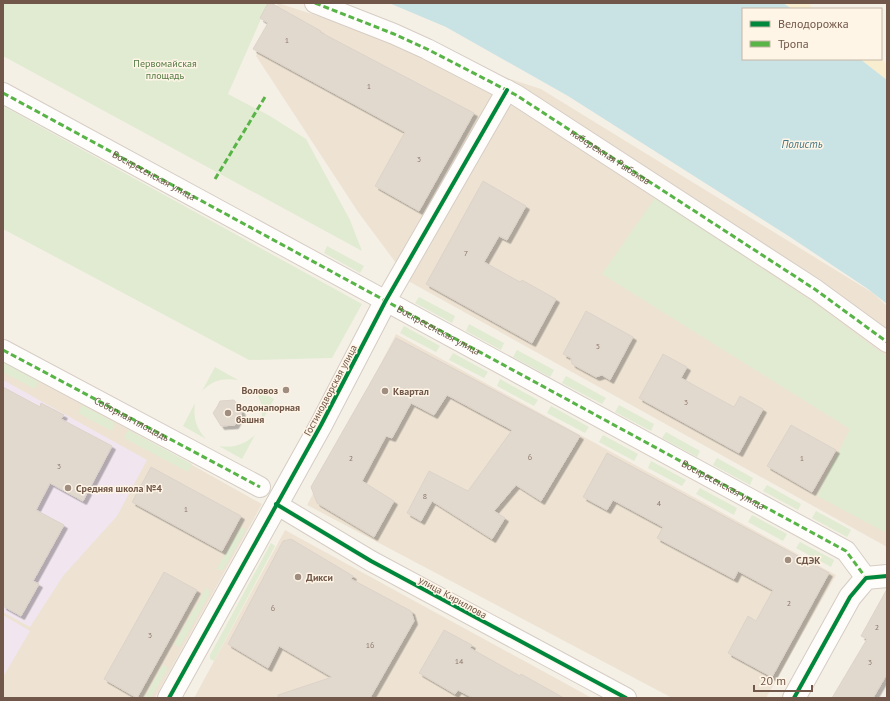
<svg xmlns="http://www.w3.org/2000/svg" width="890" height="701" font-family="'PT Sans',sans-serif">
  <defs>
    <filter id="shadow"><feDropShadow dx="3.5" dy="3.5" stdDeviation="0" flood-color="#0004"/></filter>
  </defs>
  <rect width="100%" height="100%" fill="#f5f0e6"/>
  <g fill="#eee3d3">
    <path d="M278 3 541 89 873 293 887 306V547L410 282 358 212 256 56Z"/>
    <path d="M396 334 836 575 766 698H672L307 505Z"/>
    <path d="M3 359 262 504 155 698H3Z"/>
    <path d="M285 530 592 698H194Z"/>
  </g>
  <g fill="#f1e6ef">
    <path d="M3 380 147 460 117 516 63 576 30 627 3 612Z"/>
    <path d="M3 615 30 631 3 677Z"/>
  </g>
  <g fill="#e0ebd1">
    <path d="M3 3H268L228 94 270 116 306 139 350 220 362 251 3 56Z"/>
    <path d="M3 106 362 304 332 358 249 360 3 229Z"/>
    <path d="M655 198 813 302 887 357V533L817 496 850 429 602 274Z"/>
    <path d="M327 246 364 266 360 273 324 253Z"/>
    <path d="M419 297 455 316 452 323 415 303Z"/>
    <path d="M469 324 504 343 501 350 466 331Z"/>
    <path d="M404 326 440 346 436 352 400 333Z"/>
    <path d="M517 350 554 370 550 377 513 357Z"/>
    <path d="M453 353 488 372 484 378 449 360Z"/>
    <path d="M3 362 39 382 35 389 3 372Z"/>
    <path d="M215 367 238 380C223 378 213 380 202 391Z"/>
    <path d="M566 376 606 398 602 404 562 383Z"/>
    <path d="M500 379 538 400 534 406 497 386Z"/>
    <path d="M251 387 274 399 261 423C264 408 261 397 251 387Z"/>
    <path d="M195 403C193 418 196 428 206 439L183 426Z"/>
    <path d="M82 405 115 423 112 431 78 413Z"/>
    <path d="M619 405 654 424 651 431 615 412Z"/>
    <path d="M551 406 589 427 585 433 547 413Z"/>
    <path d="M128 430 192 464 188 472 124 438Z"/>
    <path d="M666 432 700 451 697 457 662 438Z"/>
    <path d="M255 435 242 459 219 446C233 448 244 445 255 435Z"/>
    <path d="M603 435 638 454 634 461 599 442Z"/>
    <path d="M717 458 753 478 750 485 713 465Z"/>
    <path d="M651 461 686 480 682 486 648 468Z"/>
    <path d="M767 485 801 504 798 510 763 491Z"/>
    <path d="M700 488 737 508 734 515 696 494Z"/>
    <path d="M816 511 851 530 847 537 812 518Z"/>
    <path d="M752 515 787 534 783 541 748 522Z"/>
    <path d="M241 527 246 530 223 570H216Z"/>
    <path d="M800 542 834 560 831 567 796 548Z"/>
    <path d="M271 543 275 546 214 661 210 659V655Z"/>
    <path d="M207 587 210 593 180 647 174 644Z"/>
    <path d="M163 665 168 668 151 698H144Z"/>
  </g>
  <g fill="#f8eecf">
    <path d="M783 3H811L810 9H792Z"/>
    <path d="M860 59H881L887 64V80Z"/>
  </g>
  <path fill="#c9e2e4" d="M389 3H783L792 9H743V59H860L887 80V304L868 289 787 235 568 96 446 27Z"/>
  <g fill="#e1d8ce" stroke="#ddd3c9" filter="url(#shadow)">
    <path d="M268 3H271L321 31 320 32 474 113 419 211 375 186 405 132 253 49 268 23 260 18Z"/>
    <path d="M483 181 526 206 507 240 499 236 484 262 520 282 522 280 556 299 532 343 426 284Z"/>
    <path d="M586 311 633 337 610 380 602 375 596 377 572 364 571 358 563 354Z"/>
    <path d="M396 338 580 436 541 501 516 485 494 511 505 518 492 539 432 501 421 521 407 513 429 471 468 491 512 430 447 395 434 415 411 403 392 438 386 436 362 481 394 501 374 537 317 503 311 487Z"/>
    <path d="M663 354 687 367 681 378 734 407 740 396 763 409 739 453 639 398Z"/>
    <path d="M3 387 40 407 41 403 64 415 61 419 112 446 83 501 50 483 36 510 64 525 33 581 39 584 21 616 3 606Z"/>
    <path d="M234 400 242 412 235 425 221 426 213 413 217 407 220 401Z"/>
    <path d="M791 425 836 450 812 492 767 466Z"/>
    <path d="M607 453 829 573 772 677 728 653 748 616 756 621 773 590 738 571 734 579 657 538 663 527 613 500 607 510 583 497Z"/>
    <path d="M151 467 241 516 222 551 132 502Z"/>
    <path d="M291 539 353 576 351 579 411 611 414 621 370 698H278V695L332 677 279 646 268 668 228 644 283 541Z"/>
    <path d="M164 572 197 590 137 698 104 679Z"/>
    <path d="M887 589V674L873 698H832L867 639 861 636Z"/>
    <path d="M444 630 472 645 470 648 520 676 521 674 564 698H473L458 690 455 694 419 673Z"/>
  </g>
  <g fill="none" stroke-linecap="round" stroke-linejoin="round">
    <g stroke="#d6cdc4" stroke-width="22">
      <g id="street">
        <path id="s1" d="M315 3 394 34 427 49 516 95 816 290 887 342"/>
        <path id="s2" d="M3 93 846 551 866 578"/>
        <path d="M385 302 507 90"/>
        <path id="s3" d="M3 350 260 487"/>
        <path d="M276 504 371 561 626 698"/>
      </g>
    </g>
    <g stroke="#d5ccc3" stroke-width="24">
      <g id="secondary">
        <path d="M169 698 321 425 385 302"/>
        <path d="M794 698 850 597 866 578 887 576"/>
      </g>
    </g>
    <use href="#street" stroke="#fefdfb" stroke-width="20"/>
    <use href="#secondary" stroke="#fefdfb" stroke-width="22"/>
    <g stroke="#59b447" stroke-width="3" stroke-dasharray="6 3" stroke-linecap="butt">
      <path d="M315 3 394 34 427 49 516 95 816 290 887 342"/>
      <path d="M3 93 846 551 866 578"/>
      <path d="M215 179 265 97"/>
      <path d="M3 350 260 487"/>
    </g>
    <g stroke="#fef5e6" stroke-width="6">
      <g id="cycleway">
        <path d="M276 504 371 561 626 698"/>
        <path d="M169 698 321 425 385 302 507 90"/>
        <path d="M794 698 850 597 866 578 887 576"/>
      </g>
    </g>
    <use href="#cycleway" stroke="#00873e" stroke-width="4"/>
  </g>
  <g fill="#9f8d80" stroke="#fef5e6" stroke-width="1.5">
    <circle cx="286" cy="390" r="4"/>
    <circle cx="385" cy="391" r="4"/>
    <circle cx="228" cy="413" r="4"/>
    <circle cx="68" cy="488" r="4"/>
    <circle cx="788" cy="560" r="4"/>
    <circle cx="298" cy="577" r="4"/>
  </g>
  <g text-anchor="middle" stroke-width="3" stroke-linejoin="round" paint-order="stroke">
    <g font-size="8" fill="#8f796c">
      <text x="287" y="43">1</text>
      <text x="369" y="89">1</text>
      <text x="419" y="162">3</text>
      <text x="466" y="256">7</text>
      <text x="598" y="349">5</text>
      <text x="686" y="405">3</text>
      <text x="530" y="460">6</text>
      <text x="351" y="461">2</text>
      <text x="802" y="461">1</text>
      <text x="59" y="469">3</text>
      <text x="425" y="499">8</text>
      <text x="659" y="506">4</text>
      <text x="186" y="512">1</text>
      <text x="789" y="606">2</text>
      <text x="273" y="611">6</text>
      <text x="877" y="630">2</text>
      <text x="150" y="638">3</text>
      <text x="370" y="648">16</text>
      <text x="459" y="664">14</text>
      <text x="870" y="665">3</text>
    </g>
    <g font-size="10" fill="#547b44" stroke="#fef5e6">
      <text x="165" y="67">Первомайская<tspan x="165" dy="12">площадь</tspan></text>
    </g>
    <g font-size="10" fill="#715749" stroke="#fef5e6">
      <text dy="4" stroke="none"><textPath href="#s1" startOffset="334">набережная Рыбаков</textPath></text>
      <text dy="4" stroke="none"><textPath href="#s2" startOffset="172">Воскресенская улица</textPath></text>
      <text dy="4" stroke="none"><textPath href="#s2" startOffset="496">Воскресенская улица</textPath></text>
      <text transform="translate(330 390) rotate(-62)" y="4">Гостинодворская улица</text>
      <text dy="4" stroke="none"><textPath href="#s3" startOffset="146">Соборная площадь</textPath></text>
      <text dy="4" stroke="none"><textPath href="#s2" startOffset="820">Воскресенская улица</textPath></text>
      <text transform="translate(453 597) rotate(29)" y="4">улица Кириллова</text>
    </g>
    <g font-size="10" font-weight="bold" fill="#715749" stroke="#fef5e6" text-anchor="start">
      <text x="278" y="394" text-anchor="end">Воловоз</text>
      <text x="393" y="395">Квартал</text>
      <text x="236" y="411">Водонапорная<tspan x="236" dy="12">башня</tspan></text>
      <text x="76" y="492">Средняя школа №4</text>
      <text x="796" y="564">СДЭК</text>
      <text x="306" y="581">Дикси</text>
    </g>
    <g font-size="11" font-style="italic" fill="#447884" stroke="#fef5e6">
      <text x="802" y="148">Полисть</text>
    </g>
  </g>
  <rect width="890" height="701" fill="none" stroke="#715749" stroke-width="8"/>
  <rect x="742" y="8" width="140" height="52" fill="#fef5e6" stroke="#c6b6a7"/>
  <rect x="750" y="21" width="20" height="6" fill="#00873e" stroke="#c6b6a7"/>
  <text x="778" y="28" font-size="12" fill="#715749">Велодорожка</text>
  <rect x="750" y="41" width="20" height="6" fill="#59b447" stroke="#c6b6a7"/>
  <text x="778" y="48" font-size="12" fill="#715749">Тропа</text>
  <path d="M754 685v6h58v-6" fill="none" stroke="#715749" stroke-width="2"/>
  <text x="760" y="685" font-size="12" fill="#715749" stroke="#fef5e6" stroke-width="3" paint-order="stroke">20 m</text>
</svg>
